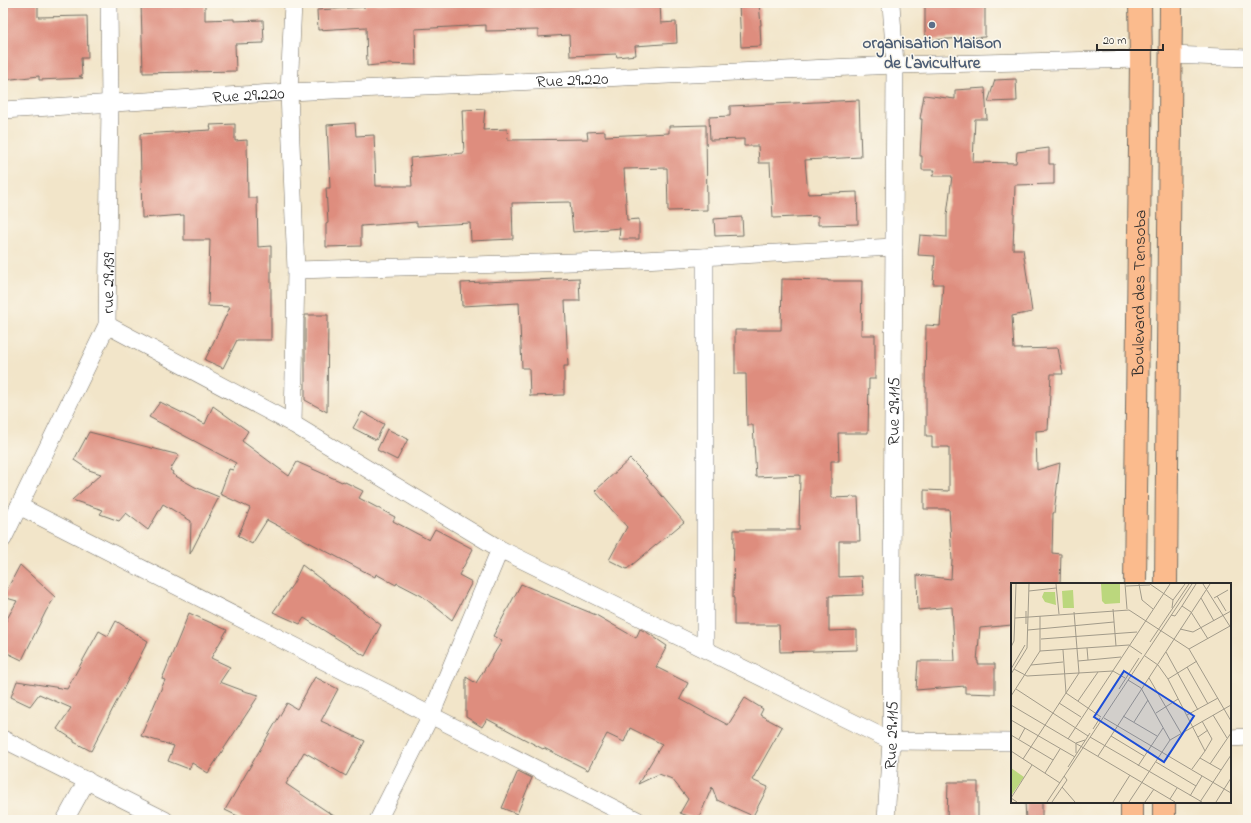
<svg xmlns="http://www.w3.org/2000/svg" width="1251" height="823" font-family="'Indie Flower',sans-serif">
  <rect width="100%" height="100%" fill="#fbf7ec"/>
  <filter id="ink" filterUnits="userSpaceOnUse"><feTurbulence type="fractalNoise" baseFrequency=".025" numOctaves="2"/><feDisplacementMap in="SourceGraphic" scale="8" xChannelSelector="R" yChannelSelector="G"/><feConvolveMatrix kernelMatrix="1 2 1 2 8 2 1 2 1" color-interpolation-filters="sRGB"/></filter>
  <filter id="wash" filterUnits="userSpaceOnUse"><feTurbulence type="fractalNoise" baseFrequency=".012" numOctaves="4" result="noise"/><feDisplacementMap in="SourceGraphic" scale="16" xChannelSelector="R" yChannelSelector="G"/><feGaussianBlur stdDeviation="0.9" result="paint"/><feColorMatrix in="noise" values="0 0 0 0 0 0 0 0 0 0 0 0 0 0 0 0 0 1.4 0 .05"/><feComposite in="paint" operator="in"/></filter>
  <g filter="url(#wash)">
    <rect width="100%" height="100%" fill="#f2e5c9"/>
    <g id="blocks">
      <g fill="#de8d7e">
        <path d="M3 3H38V17L87 16 88 58H81L82 76H79L83 78 39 80V76L3 80Z"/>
        <path d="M141 3H205V20L234 19V21L263 20 264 43 235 44 236 71 143 73Z"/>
        <path d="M398 3H660L661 23 676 22 677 43 635 46 636 55 617 57 616 54 570 56 569 35 538 37V30L486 31V25L415 29 416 65 386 64 367 66 366 27 318 30 317 10 365 7V4Z"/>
        <path d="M739 3H759L761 25H760L761 46 741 47Z"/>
        <path d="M925 3H985V37L930 40 925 34Z"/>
        <path d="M1016 79 1017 101 988 102 995 80Z"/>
        <path d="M985 88 987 119H975L973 162 1016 163 1017 152 1049 148V164H1054V184L1015 185 1013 249H1023L1032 312 1012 316 1014 349 1058 348 1063 374H1051L1048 430 1036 431 1037 470 1060 463 1054 513H1053L1052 553 1061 554 1060 584H1012V625L980 628 977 661H978V664H995V694L965 693V686L916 690 918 661H955L952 607 918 610 917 575 951 579 952 560 949 509H924V490L949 491V447H932V436H926V387H925L926 325 940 326 943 284H933L935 256 918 255 920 235 947 237V215L952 176H932L935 170H922V156H920L922 119H920L924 95 955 99V90Z"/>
        <path d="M859 100 861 157 805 160 808 194 857 192 858 224 818 225V216L773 218 770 163H759L758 146H744V139L710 140 709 117 730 116V106Z"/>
        <path d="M485 109 483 130 507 129 508 140 588 139 587 132 605 131V136L669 133V126L706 125 707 210 668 211 667 168 624 169 627 220 639 219V239H619L620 228 573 232 570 202 512 203 513 239 471 241 470 223 417 226V222L361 226V246L326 247V224L328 223 326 188H330L327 125 355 123 356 136 374 135 376 186H412L410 158 464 153 462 110Z"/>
        <path d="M235 124V141L247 140 248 198H257L258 247 271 246V340H237L223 368 205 360 230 307 208 306 210 240H184V215L142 218 140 134 211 130 210 125Z"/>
        <path d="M742 217 743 235 715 236 714 219Z"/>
        <path d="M579 278 580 301H565L568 366H564V395L530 396 529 368H522L519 303 462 306 461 283Z"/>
        <path d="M782 279 828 280V281H862L861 335H875V379H869L868 433H838L839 461H831V498L858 497 860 541H839V577L862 576 863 595 829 596V631L857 630V650L780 652 779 625H734V598H733L734 530H799L800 475 756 477 753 425H747L746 374H735V330H781Z"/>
        <path d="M305 315H328L327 412 305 400Z"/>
        <path d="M160 402 205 424 213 406 248 431 242 441 289 476 297 462 342 482 343 481 363 491 359 498 395 517 393 521 429 540 435 529 473 549 459 575 472 582 452 620 422 596 397 583 396 585 376 574 375 577 267 520 252 544 238 536 250 508 220 494 229 469 233 470 236 463 149 417Z"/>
        <path d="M362 412 384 424 376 440 353 428Z"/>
        <path d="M387 429 408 439 397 460 377 450Z"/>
        <path d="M89 432 179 455 170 470 173 472 172 474 195 487 219 497 190 554 191 521 163 504 148 530 126 513 119 521 100 514 103 510 72 500 101 474 89 470 74 460Z"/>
        <path d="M630 459 647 476 646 477 684 522 627 569 609 560 627 527 595 491Z"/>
        <path d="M20 565 55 597 46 611 22 660 3 651V626L17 601 3 597Z"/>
        <path d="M302 565 381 625 365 656 304 618 300 624 273 612 293 584Z"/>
        <path d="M521 584 596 615 636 638 640 629 648 633 667 646 656 667 688 683 680 699 728 725 745 698 763 709 760 715 782 727 752 780 768 787 753 816 717 800 712 787 698 820 680 813 688 799 672 779 659 774 638 784 662 744 630 728 624 742 607 734 588 770 544 748 543 749 487 719 482 727 466 717V677L476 683 502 641 493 636Z"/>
        <path d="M189 613 227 630 211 658 230 667 220 682 244 691 259 695 208 773 192 763 189 769 168 761 174 746 141 736 165 680 162 679Z"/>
        <path d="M116 621 148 641 91 751 74 742V740L57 729 71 708 39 694 30 706 11 697 17 681 67 689 99 631 108 636Z"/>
        <path d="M315 677 338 689 321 721 365 741 346 776 304 752 286 784 340 820H246L225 810 287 703 297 709Z"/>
        <path d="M518 771 532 778 517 814 502 808Z"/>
        <path d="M948 782H978V820H947Z"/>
        <path d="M1025 802H1042V820H1026Z"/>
      </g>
    </g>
  </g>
  <g filter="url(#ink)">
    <use href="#blocks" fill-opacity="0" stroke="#716c62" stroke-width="1"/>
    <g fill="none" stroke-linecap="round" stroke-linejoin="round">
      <g stroke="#716c62" stroke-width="18">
        <g id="minor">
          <path d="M293 3 289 92 296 270 293 424"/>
          <path d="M1171 55 1248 58"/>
          <path id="s1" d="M3 110 289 92 895 65 1141 59"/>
          <path d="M296 270 642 260 894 247"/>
          <path d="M107 325 293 424 500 549 891 741 1012 742"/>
          <path d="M19 506 637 820"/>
          <path id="s2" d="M3 539 107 325 110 104 109 3"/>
          <path d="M705 649V257"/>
          <path d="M1230 738 1248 737"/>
          <path d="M3 739 165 820"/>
          <path d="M65 820 87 780"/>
          <path d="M378 820 431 715 500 549"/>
          <path id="s3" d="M886 820 891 741 895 65 891 3"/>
        </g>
      </g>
      <g stroke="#716c62" stroke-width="24">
        <g id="primary">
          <path id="s4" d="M1135 584 1141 59 1140 3"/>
          <path d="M1166 584 1171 3"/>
          <path d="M1132 820V802"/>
          <path d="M1164 820V802"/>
        </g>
      </g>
      <use href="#minor" stroke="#fff" stroke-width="17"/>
      <use href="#primary" stroke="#fbbb8d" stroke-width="22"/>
    </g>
  </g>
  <circle fill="#5c6f8a" stroke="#fbf7ec" stroke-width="1.5" cx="932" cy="25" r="4"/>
  <g text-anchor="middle" stroke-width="3" stroke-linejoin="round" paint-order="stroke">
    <g font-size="17" font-weight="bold" fill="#4e5e75" stroke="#fbf7ec">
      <text x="932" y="48">organisation Maison<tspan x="932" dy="20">de L'aviculture</tspan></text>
    </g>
    <g font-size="17" fill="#2b2b2b" stroke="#fbf7ec">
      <text dy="6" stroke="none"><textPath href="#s1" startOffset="570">Rue 29.220</textPath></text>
      <text dy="6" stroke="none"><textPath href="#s1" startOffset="246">Rue 29.220</textPath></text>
      <text dy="6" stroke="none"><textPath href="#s2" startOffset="280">rue 29.139</textPath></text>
      <text dy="6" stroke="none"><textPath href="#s4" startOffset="291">Boulevard des Tensoba</textPath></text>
      <text dy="6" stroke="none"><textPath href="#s3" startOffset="409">Rue 29.115</textPath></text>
      <text dy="6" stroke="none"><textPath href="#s3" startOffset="85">Rue 29.115</textPath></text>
    </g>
  </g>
  <g transform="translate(1011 583)">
    <rect width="220" height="220" fill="#f2e5c9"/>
    <path d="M90 1H109V20L94 21 91 18ZM62 7 63 25H52L51 8ZM33 9H44L45 22 34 19 31 14ZM0 185 13 194 0 213Z" fill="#bbd77d"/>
    <path fill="none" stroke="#a29b8a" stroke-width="1" d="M45 1 48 31M114 1 116 26M128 1 131 17 142 26M139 1 162 17M185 1 171 23 180 29 197 56M192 1 220 45M115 3 139 2M18 8 45 5M206 13 215 28M190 15 203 38M203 15 217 7M161 25 162 17 174 1M102 26 105 63M160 32 164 33 171 23M4 35 118 27 178 66 220 138M15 41V28M169 46 182 49 220 28M17 47 103 39M30 56 126 49M139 59 178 1M0 64 3 58 5 1M76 65 77 77M178 66 219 43M52 67 55 110 90 134M29 68 118 62 131 71M155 69 187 127M134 73 147 82 157 96 194 168 181 186M67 78 110 74M20 82 52 79M176 84 197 121M0 86 14 62M3 86 16 93 102 88 114 95M0 91 16 65 18 1M138 95 170 150M157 96 186 78M117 97 130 105 159 157M5 106 77 153M108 106 128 75M0 113 29 68V33M67 118 87 89M48 120 70 134M0 122 164 219M145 130 167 116M176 132 207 115M202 132 216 155M112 133 146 153M93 135 220 210M0 137 64 174M191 138 201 156 194 168M123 139 137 117M82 146 89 135M0 152 42 177M100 153 133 173M79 154 191 219M187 154 197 147M8 156 14 145M57 156 159 1M0 168 49 200M65 170V160L74 157M87 173 199 1M189 175 210 187M12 176 68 90 63 29M145 179 185 203M199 181 220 150M127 183 152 145M57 184 79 150M34 190 49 166M51 204 64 219M179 213 191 193M159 216 166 205M6 219 0 215 21 182M36 219 181 1M41 219 56 197 53 193M102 219 119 192M118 219 159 157 220 122M134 219 143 206M189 219 220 172M205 219 220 195"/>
    <path fill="#1d4ed8" fill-opacity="0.15" stroke="#1d4ed8" stroke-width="2" d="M113 88 183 133 153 179 83 134Z"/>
    <rect width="220" height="220" fill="none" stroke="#2b2b2b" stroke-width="2"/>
  </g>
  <rect width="1251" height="823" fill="none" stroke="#fbf7ec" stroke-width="16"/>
  <path d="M1097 44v6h66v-6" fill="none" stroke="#2b2b2b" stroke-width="2"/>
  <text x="1103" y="44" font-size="12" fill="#2b2b2b" stroke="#fbf7ec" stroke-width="3" paint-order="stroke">20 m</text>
</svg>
